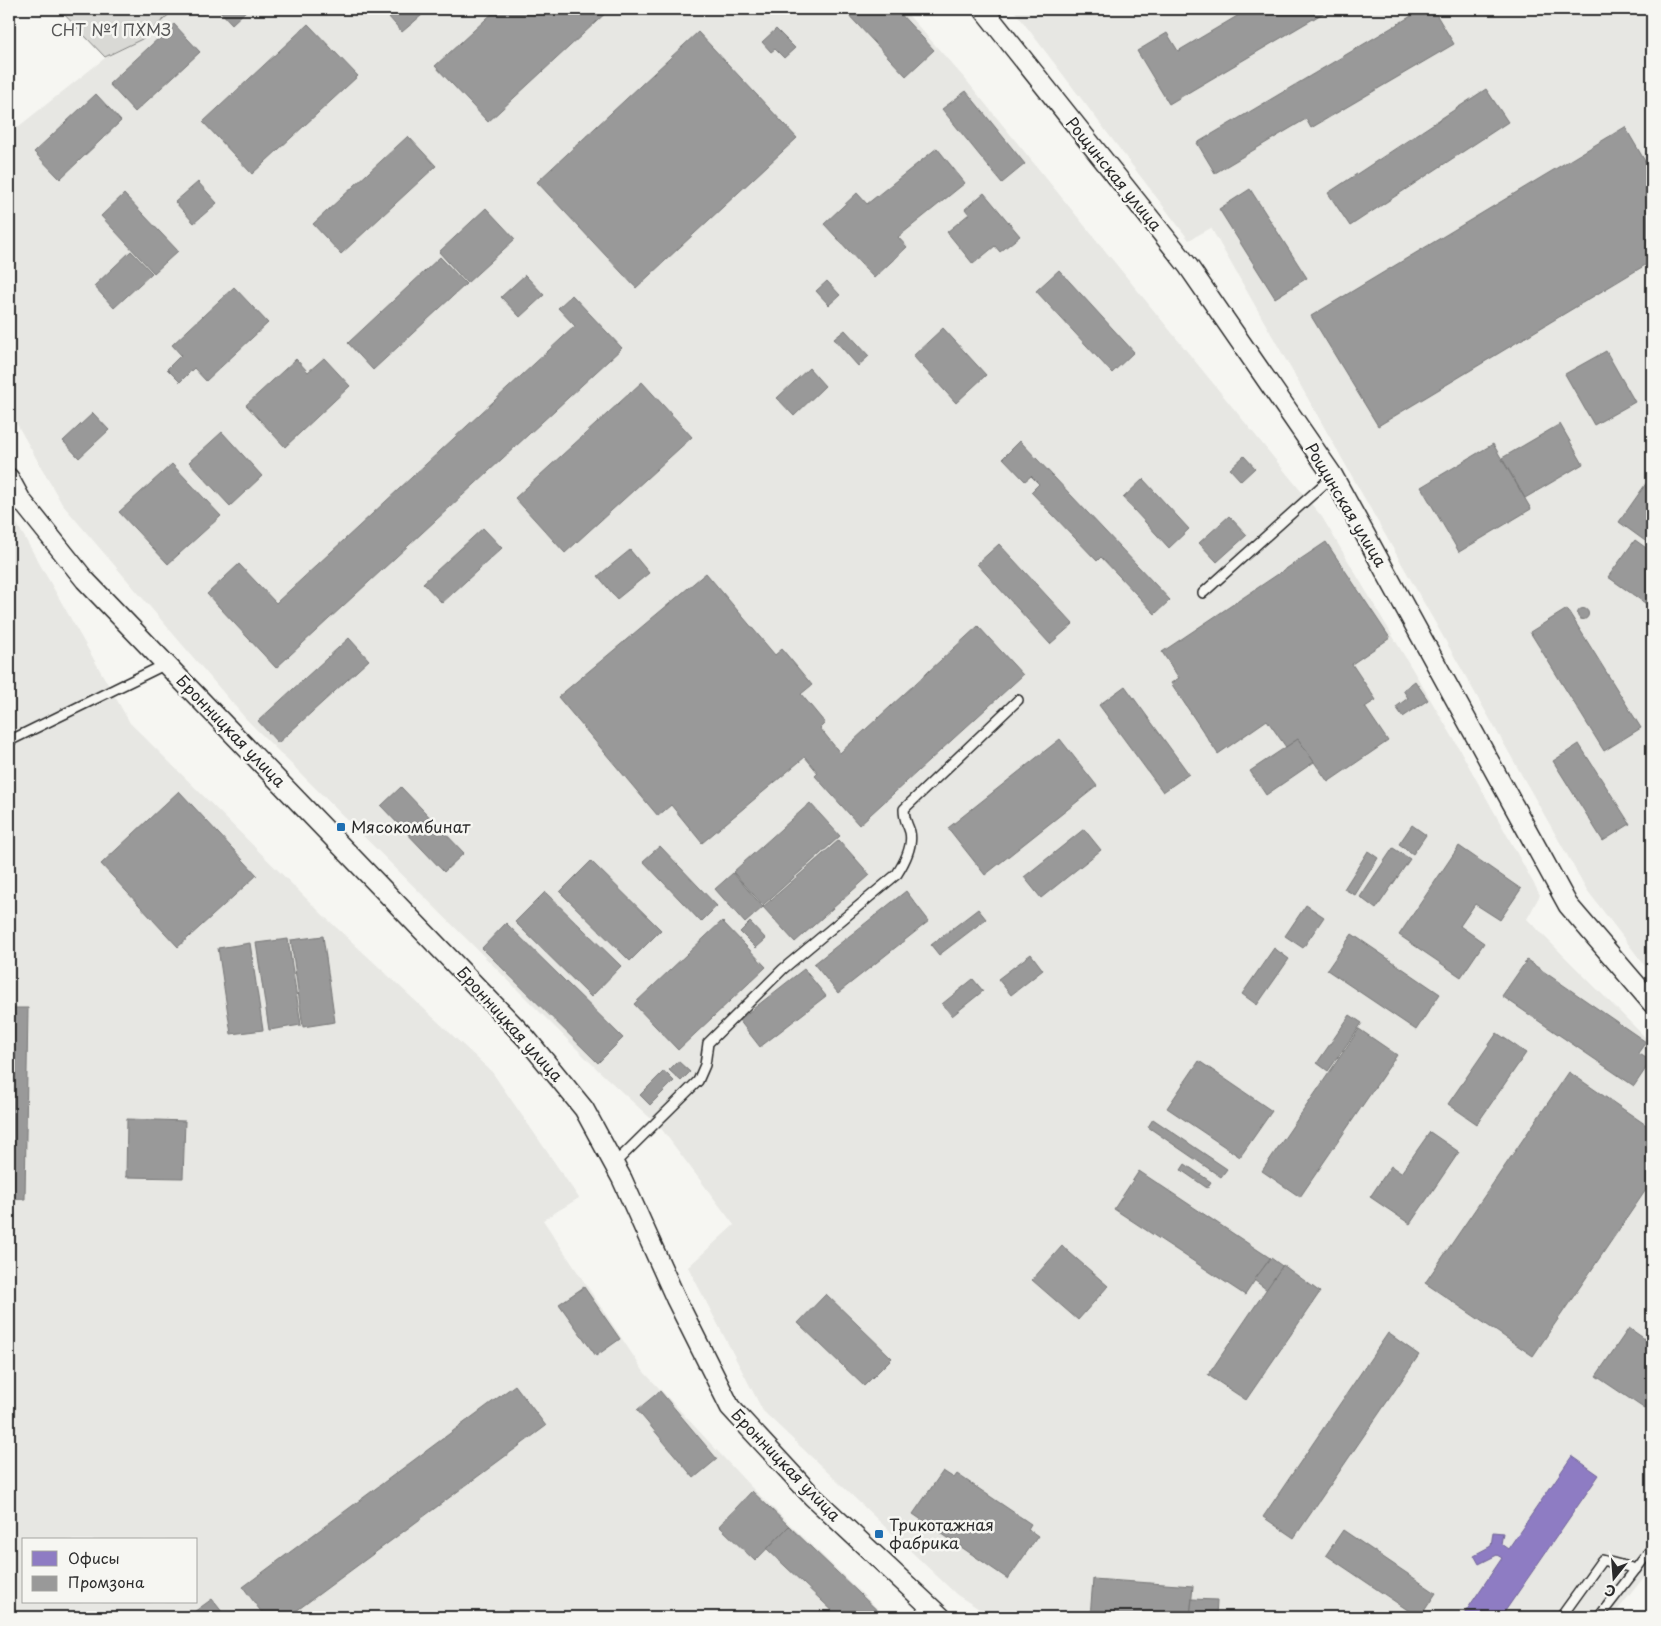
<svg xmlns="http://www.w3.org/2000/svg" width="1661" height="1626" font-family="'Playpen Sans',sans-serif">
  <rect width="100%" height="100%" fill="#f6f6f2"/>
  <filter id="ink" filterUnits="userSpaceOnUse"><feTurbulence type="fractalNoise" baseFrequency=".02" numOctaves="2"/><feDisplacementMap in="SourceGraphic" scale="10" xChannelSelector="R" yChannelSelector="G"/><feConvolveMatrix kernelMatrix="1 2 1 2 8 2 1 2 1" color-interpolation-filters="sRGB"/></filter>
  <g filter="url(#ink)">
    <g fill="#e7e7e3" fill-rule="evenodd">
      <path d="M175 9H903L966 80 1322 517 1455 741 1540 895 1527 919 1652 1044V1573L1649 1571 1612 1617H992L957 1595 763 1411 688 1267 734 1225 660 1127 599 1071 246 719 62 504 9 410V134L105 58 142 39Z"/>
      <path d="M1013 9H1652V975L1587 890 1211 228 1189 240Z"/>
      <path d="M9 510 130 723 324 916 492 1072 579 1198 543 1220 644 1372 750 1486 886 1617H9ZM24 1540H196V1602H24Z"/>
    </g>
    <path fill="#d9d9d5" stroke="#828280" d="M59 9H175L142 39 105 57Z"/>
    <path fill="#8e7cc3" stroke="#706495" d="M1572 1456 1599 1475 1501 1617H1462L1502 1558 1497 1555 1479 1564 1474 1555 1491 1546 1493 1532 1503 1533 1501 1544 1508 1549Z"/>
    <g fill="#999" stroke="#787878">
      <path d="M218 9H248L232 24Z"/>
      <path d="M382 9H429L402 32Z"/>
      <path d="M497 9H610L488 122 435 66Z"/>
      <path d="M843 9H896L934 50 906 76Z"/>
      <path d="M1249 9H1330L1169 104 1137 51 1167 33 1178 51Z"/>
      <path d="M1423 9H1433L1454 44 1311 128 1306 119 1215 173 1197 143Z"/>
      <path d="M174 24 200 52 135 112 109 84Z"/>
      <path d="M308 24 358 76 252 174 203 122Z"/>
      <path d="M776 29 795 48 784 58 775 49 771 52 762 42Z"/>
      <path d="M698 32 797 138 636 288 537 182Z"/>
      <path d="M1486 89 1508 122 1350 226 1328 193Z"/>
      <path d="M966 91 1025 164 1002 183 942 109Z"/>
      <path d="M96 94 121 121 60 179 34 152Z"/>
      <path d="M1625 127 1652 173V261L1378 426 1311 316Z"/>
      <path d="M408 136 436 166 341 254 313 224Z"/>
      <path d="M937 148 965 183 898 237 907 247 874 278 824 224 857 193 867 204Z"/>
      <path d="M198 182 217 203 194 223 175 202Z"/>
      <path d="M1250 189 1307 278 1275 298 1219 209Z"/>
      <path d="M984 193 1020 236 1000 252 995 246 973 264 947 232 969 214 965 209Z"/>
      <path d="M124 194 178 251 154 273 101 216Z"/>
      <path d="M486 208 515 239 467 283 439 252Z"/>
      <path d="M131 251 152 273 114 308 94 286Z"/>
      <path d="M440 257 466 284 373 370 348 343Z"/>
      <path d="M1059 270 1134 352 1112 373 1036 291Z"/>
      <path d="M525 275 544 295 520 317 501 297Z"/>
      <path d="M827 281 840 295 829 305 816 291Z"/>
      <path d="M234 287 268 323 206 381 194 368 180 382 167 369 181 355 172 345Z"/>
      <path d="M572 295 622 348 276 668 207 594 239 564 276 603 575 326 558 308Z"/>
      <path d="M943 328 986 375 956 403 913 356Z"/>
      <path d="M845 330 869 356 858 366 834 339Z"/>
      <path d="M1606 351 1635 402 1594 425 1565 374Z"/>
      <path d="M324 358 350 386 285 447 246 405 296 359 308 372Z"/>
      <path d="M809 368 825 386 794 416 777 398Z"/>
      <path d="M642 382 692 437 565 553 515 498Z"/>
      <path d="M93 413 109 430 79 458 63 441Z"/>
      <path d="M1560 424 1583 464 1525 498 1502 458Z"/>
      <path d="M222 432 262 476 230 506 189 462Z"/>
      <path d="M1020 441 1170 600 1155 614 1101 557 1097 561 1031 492 1039 484 1031 476 1025 481 1003 458Z"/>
      <path d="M1493 444 1531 509 1459 552 1421 487Z"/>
      <path d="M1244 456 1255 468 1241 481 1230 469Z"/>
      <path d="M172 464 221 516 168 564 119 512Z"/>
      <path d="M1652 475V546L1619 522Z"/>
      <path d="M1143 479 1189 529 1169 548 1123 498Z"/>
      <path d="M1229 516 1247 535 1217 562 1199 543Z"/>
      <path d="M483 528 502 548 442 603 423 583Z"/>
      <path d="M1635 540 1652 552V608L1608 577Z"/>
      <path d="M1326 542 1390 638 1352 664 1376 700 1365 707 1388 741 1328 782 1298 739 1286 747 1267 720 1218 754 1171 683 1179 678 1162 652Z"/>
      <path d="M999 544 1073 624 1050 644 977 564Z"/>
      <path d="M630 550 649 573 617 599 598 576Z"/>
      <path d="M706 573 775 655 782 649 812 685 801 694 825 723 820 728 840 753 978 626 1023 675 859 825 815 776 818 773 805 757 702 843 671 805 658 816 558 697Z"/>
      <circle cx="1583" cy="614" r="5.5"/>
      <path d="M1567 609 1641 728 1604 751 1530 632Z"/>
      <path d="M349 638 369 660 278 743 258 721Z"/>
      <path d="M1415 681 1428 700 1403 717 1396 707 1408 698 1403 690Z"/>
      <path d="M1125 686 1189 774 1163 792 1099 705Z"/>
      <path d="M1060 739 1097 786 985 875 948 828Z"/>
      <path d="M1298 739 1314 762 1266 795 1250 771Z"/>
      <path d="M1579 744 1630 824 1603 841 1553 761Z"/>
      <path d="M401 787 464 853 444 872 381 806Z"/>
      <path d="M179 791 257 875 178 947 101 864Z"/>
      <path d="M810 803 840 836 763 905 733 872Z"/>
      <path d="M1412 825 1426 835 1413 854 1399 844Z"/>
      <path d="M1084 829 1101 850 1041 898 1024 877Z"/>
      <path d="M839 840 870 875 795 942 763 907Z"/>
      <path d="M660 846 717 906 701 922 643 861Z"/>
      <path d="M1459 846 1521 889 1500 920 1475 904 1460 926 1484 943 1461 977 1399 935Z"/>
      <path d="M1393 848 1410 859 1376 909 1360 897Z"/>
      <path d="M1368 851 1378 858 1355 895 1344 889Z"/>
      <path d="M591 861 661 930 630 961 560 892Z"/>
      <path d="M733 873 763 907 745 923 715 889Z"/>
      <path d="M906 891 929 921 838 993 814 964Z"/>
      <path d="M545 892 621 966 591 997 515 922Z"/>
      <path d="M1306 905 1324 917 1303 948 1285 936Z"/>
      <path d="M978 909 986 919 939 955 931 945Z"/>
      <path d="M722 921 766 967 678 1050 634 1004Z"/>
      <path d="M750 922 766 939 756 948 740 932Z"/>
      <path d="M506 923 623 1038 598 1063 482 948Z"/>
      <path d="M1352 934 1440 994 1416 1030 1327 970Z"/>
      <path d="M323 936 335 1022 303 1027 291 940Z"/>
      <path d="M288 939 301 1025 269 1030 256 943Z"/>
      <path d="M250 943 263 1030 231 1034 218 948Z"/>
      <path d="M1274 948 1289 959 1257 1005 1242 994Z"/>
      <path d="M1031 954 1043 970 1011 995 998 979Z"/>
      <path d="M1527 960 1646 1042 1638 1053 1651 1061 1634 1086 1502 996Z"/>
      <path d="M804 969 826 996 760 1047 739 1020Z"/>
      <path d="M973 979 983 991 952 1016 942 1004Z"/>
      <path d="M9 1008H28L25 1199H9Z"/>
      <path d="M1350 1015 1362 1023 1328 1071 1317 1063Z"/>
      <path d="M1359 1029 1397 1055 1300 1197 1262 1171Z"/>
      <path d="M1497 1033 1526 1053 1477 1124 1448 1104Z"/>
      <path d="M678 1061 690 1072 681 1081 669 1070Z"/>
      <path d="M1199 1061 1272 1111 1240 1157 1167 1108Z"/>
      <path d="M664 1071 674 1081 650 1105 640 1095Z"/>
      <path d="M1569 1072 1652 1129V1181L1533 1356 1425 1283Z"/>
      <path d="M127 1119 185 1121 183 1178 126 1177Z"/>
      <path d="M1153 1119 1227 1169 1221 1177 1148 1127Z"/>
      <path d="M1430 1132 1459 1152 1410 1224 1370 1197 1391 1166 1401 1173Z"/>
      <path d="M1185 1164 1211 1182 1207 1188 1181 1170Z"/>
      <path d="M1139 1171 1270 1258 1245 1295 1114 1209Z"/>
      <path d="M1062 1246 1108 1286 1078 1320 1032 1280Z"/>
      <path d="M1271 1258 1296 1276 1279 1299 1254 1280Z"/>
      <path d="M1283 1265 1320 1292 1246 1400 1208 1375Z"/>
      <path d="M584 1287 620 1339 596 1356 559 1304Z"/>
      <path d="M826 1294 892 1358 864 1386 798 1323Z"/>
      <path d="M1629 1328 1652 1344V1399L1645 1409 1596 1376Z"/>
      <path d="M1388 1333 1419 1355 1294 1538 1263 1517Z"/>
      <path d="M515 1385 546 1426 288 1617H265L243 1587Z"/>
      <path d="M660 1391 717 1459 694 1478 637 1410Z"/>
      <path d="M943 1471 954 1478 957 1474 1031 1524 1028 1529 1038 1536 1008 1579 913 1514Z"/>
      <path d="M752 1491 789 1526 755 1561 719 1526Z"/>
      <path d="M789 1526 884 1617H839L767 1549Z"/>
      <path d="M1343 1530 1436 1593 1420 1617H1418L1326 1555Z"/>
      <path d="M1093 1579 1193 1586 1190 1617H1090Z"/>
      <path d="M212 1599 226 1617H187Z"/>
      <path d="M1192 1599 1217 1600 1216 1617H1190Z"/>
    </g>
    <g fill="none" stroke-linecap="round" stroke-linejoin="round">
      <g stroke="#2b2b2b" stroke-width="12">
        <g id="lane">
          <path d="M1203 593 1333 476"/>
          <path d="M9 741 166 664"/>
          <path d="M614 1164 698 1081 705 1065 708 1043 783 969 897 874C904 863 913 845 910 832 907 822 904 821 904 809L1018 700"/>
          <path d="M1561 1617 1602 1560 1636 1569"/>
          <path d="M1599 1617 1652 1548"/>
        </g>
      </g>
      <g stroke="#2b2b2b" stroke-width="22">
        <g id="street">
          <path d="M983 9 1188 266 1333 476 1568 905 1652 1003"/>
          <path d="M9 478 21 500 85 580 526 1038 584 1109 622 1179 676 1299 730 1407 813 1497 941 1617"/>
        </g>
      </g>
      <path stroke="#2b2b2b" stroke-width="3" stroke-dasharray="4 4" stroke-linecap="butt" d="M1642 1617 1652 1605"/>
      <use href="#lane" stroke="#f6f6f2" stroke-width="9"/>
      <use href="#street" stroke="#f6f6f2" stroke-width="19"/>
    </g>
  </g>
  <g fill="#1f6fb2" stroke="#f6f6f2" stroke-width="2">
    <rect x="336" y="822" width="10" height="10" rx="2.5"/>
    <rect x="874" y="1529" width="10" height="10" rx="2.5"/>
  </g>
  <g text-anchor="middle" stroke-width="5" stroke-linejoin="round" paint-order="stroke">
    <g font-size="16" fill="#565656" stroke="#f6f6f2">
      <text x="111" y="36">СНТ №1 ПХМЗ</text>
    </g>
    <g font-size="16" fill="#2b2b2b" stroke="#f6f6f2">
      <text transform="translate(1114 174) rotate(51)" y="6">Рощинская улица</text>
      <text transform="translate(1346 505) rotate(59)" y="6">Рощинская улица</text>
      <text transform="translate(231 731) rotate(46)" y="6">Бронницкая улица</text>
      <text transform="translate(510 1024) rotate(48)" y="6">Бронницкая улица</text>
      <text transform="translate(786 1465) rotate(46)" y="6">Бронницкая улица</text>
    </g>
    <g font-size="16" fill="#2b2b2b" stroke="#f6f6f2" text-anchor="start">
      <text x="351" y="833">Мясокомбинат</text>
      <text x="889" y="1531">Трикотажная<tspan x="889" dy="18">фабрика</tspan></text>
    </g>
  </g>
  <rect width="1661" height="1626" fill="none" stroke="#f6f6f2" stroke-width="30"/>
  <rect x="15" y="15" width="1631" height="1596" fill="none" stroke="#2b2b2b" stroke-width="2" filter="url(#ink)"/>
  <rect x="22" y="1538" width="175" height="65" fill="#f6f6f2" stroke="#a5a5a2"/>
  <rect x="32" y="1551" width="25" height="15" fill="#8e7cc3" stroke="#a5a5a2"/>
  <text x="68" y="1564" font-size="15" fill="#2b2b2b">Офисы</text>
  <rect x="32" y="1576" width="25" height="15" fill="#999999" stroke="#a5a5a2"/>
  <text x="68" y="1588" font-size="15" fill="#2b2b2b">Промзона</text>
  <g transform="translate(1614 1578) rotate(197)" stroke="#f6f6f2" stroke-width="4" paint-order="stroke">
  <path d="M0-4L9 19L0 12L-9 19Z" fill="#2b2b2b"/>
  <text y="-8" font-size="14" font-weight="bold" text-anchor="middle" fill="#2b2b2b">С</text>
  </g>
</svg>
